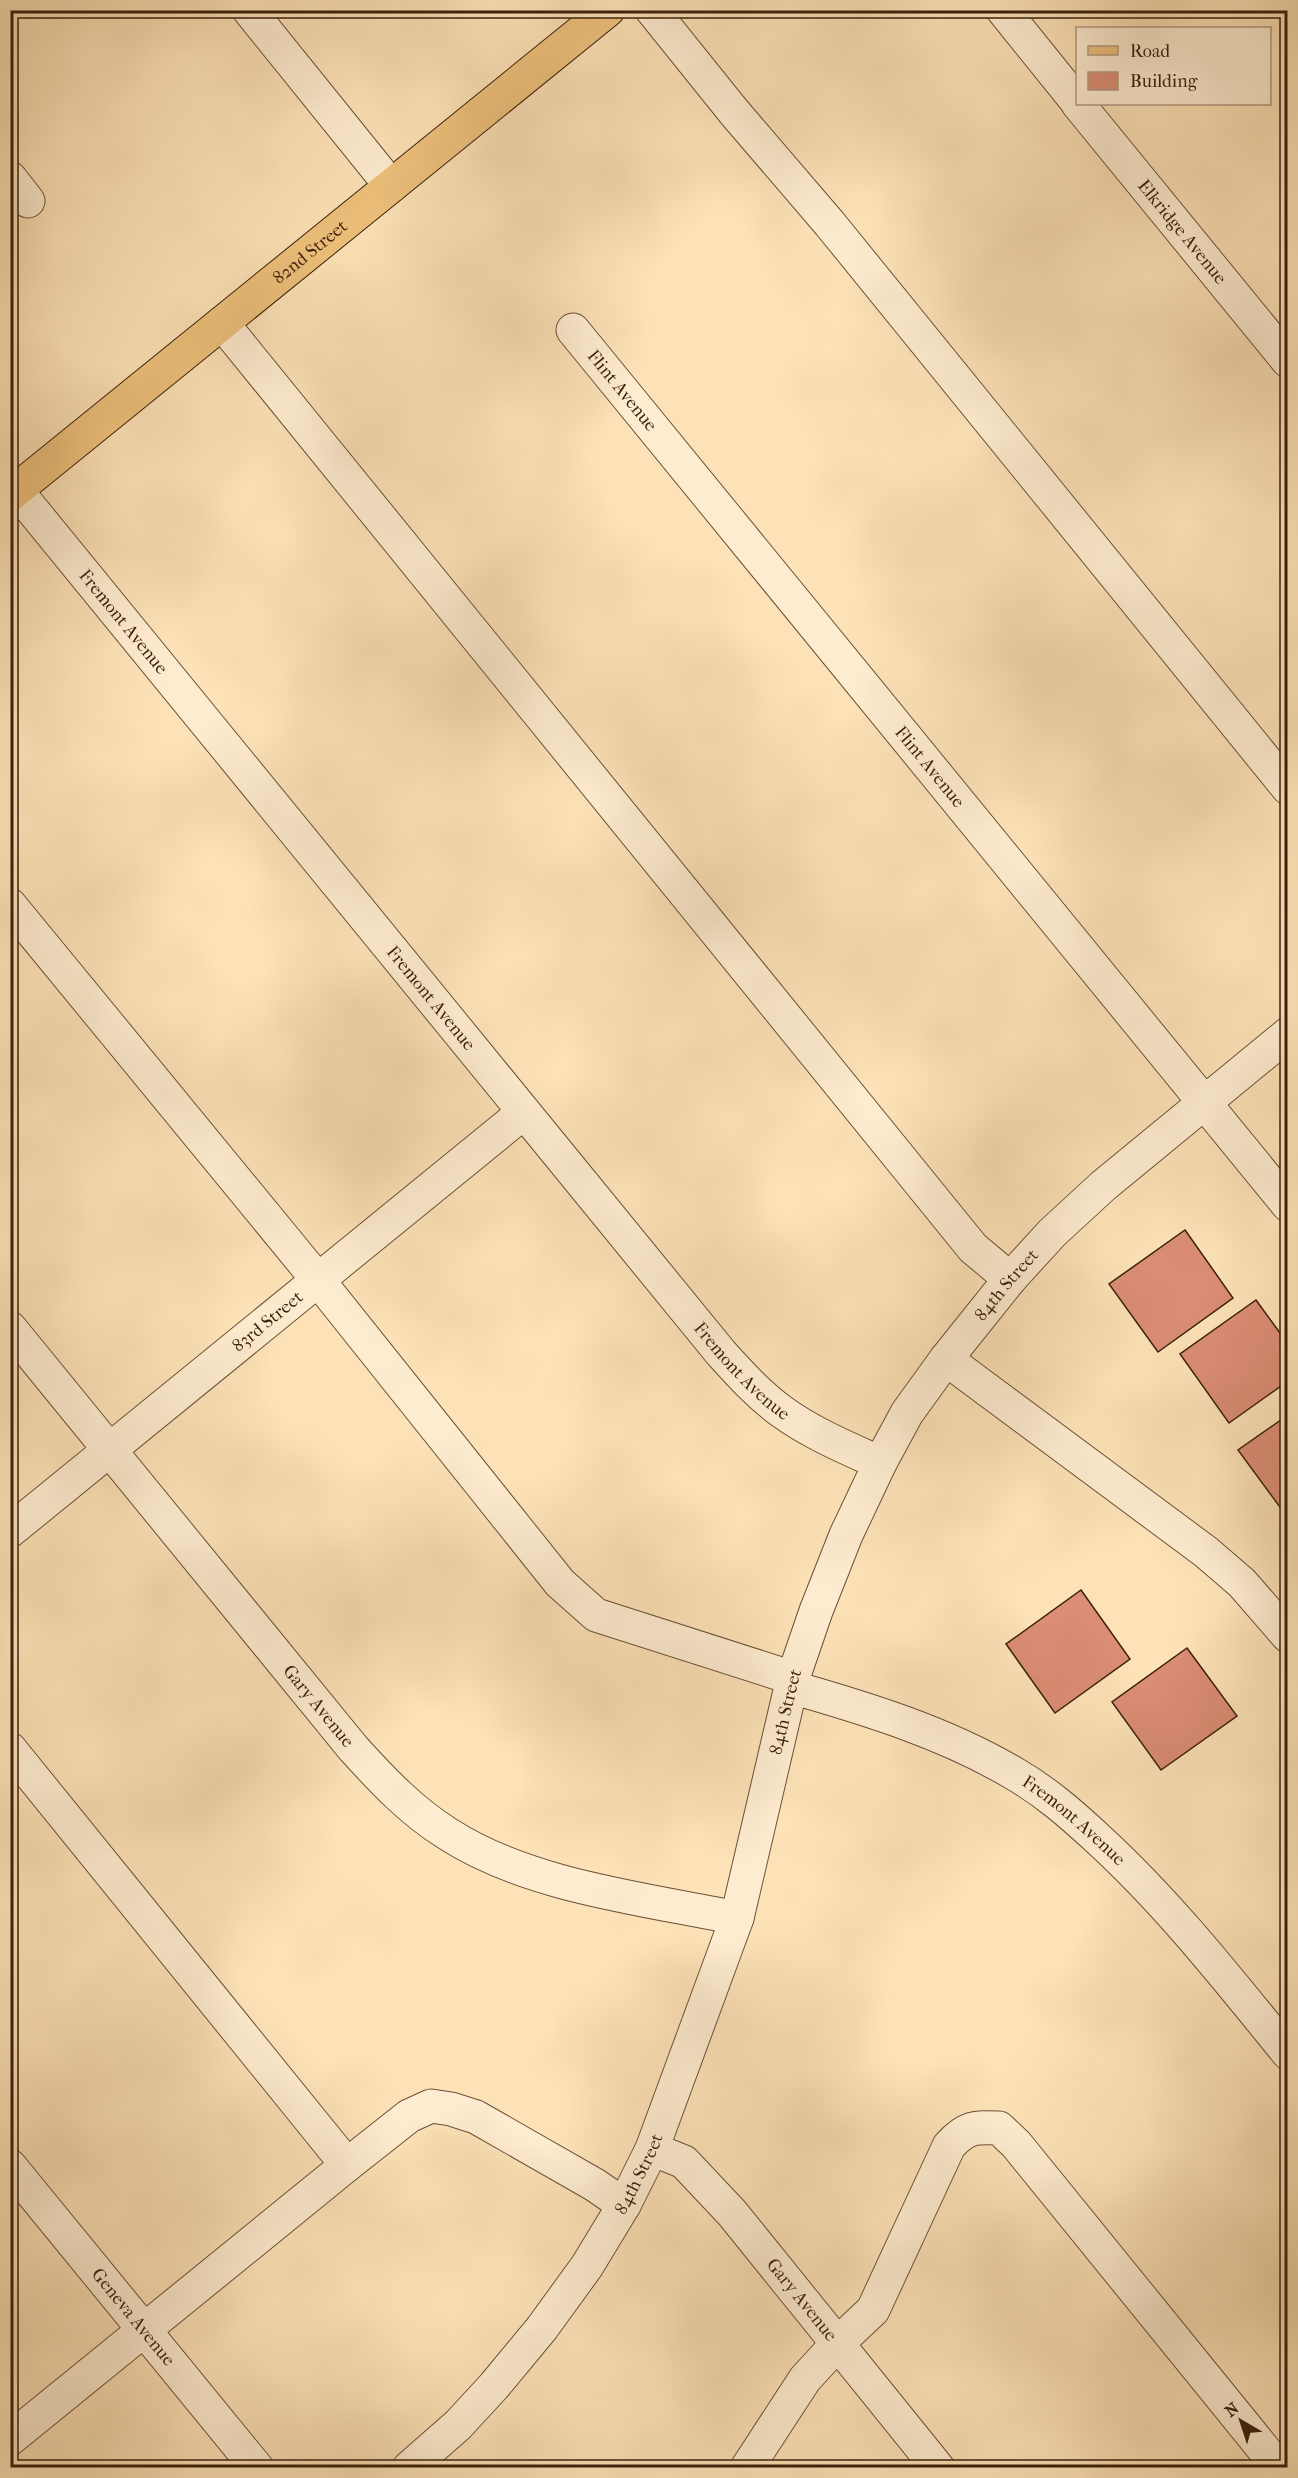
<svg xmlns="http://www.w3.org/2000/svg" width="1298" height="2478" font-family="'IM FELL French Canon',serif">
  <rect width="100%" height="100%" fill="#fde2b7"/>
  <filter id="stains"><feTurbulence type="fractalNoise" baseFrequency=".00333" numOctaves="4"/><feColorMatrix values="0 0 0 0 .2 0 0 0 0 .09 0 0 0 0 .02 0 0 0 .5 -.17"/></filter>
  <radialGradient id="worn" r=".72"><stop offset=".6" stop-color="#630" stop-opacity="0"/><stop offset="1" stop-color="#630" stop-opacity=".3"/></radialGradient>
  <g fill="#db8d75" stroke="#3a200c" stroke-width="1.5">
    <path d="M1185 1230 1233 1298 1158 1352 1109 1284Z"/>
    <path d="M1256 1300 1288 1344V1381L1229 1423 1180 1354Z"/>
    <path d="M1288 1415V1518L1238 1450Z"/>
    <path d="M1081 1590 1130 1659 1055 1713 1006 1644Z"/>
    <path d="M1187 1648 1237 1716 1161 1770 1112 1702Z"/>
  </g>
  <g fill="none" stroke-linecap="round" stroke-linejoin="round">
    <g stroke="#6b5037" stroke-width="35">
      <g id="minor">
        <path d="M249 10 391 186"/>
        <path d="M652 10 734 112 830 224 1288 788"/>
        <path d="M1003 10 1078 103"/>
        <path id="s1" d="M1078 104 1288 361"/>
        <path d="M10 178 28 201"/>
        <path d="M222 323 973 1248 1010 1279"/>
        <path id="s2" d="M573 330 1288 1205"/>
        <path id="s3" d="M16 490 721 1353C740 1374 758 1394 781 1411 811 1433 847 1448 880 1463"/>
        <path d="M10 905 318 1280 560 1583 596 1615 793 1678"/>
        <path id="s4" d="M10 1328 353 1748C382 1780 411 1811 448 1834 528 1886 645 1899 737 1918"/>
        <path d="M946 1359 1206 1552 1242 1583 1288 1636"/>
        <path id="s5" d="M10 1531 523 1113"/>
        <path id="s6" d="M791 1687C868 1709 946 1733 1015 1774 1046 1792 1071 1814 1097 1838 1168 1903 1227 1978 1288 2053"/>
        <path d="M10 1749 347 2165"/>
        <path id="s7" d="M652 2149 684 2162 732 2213 938 2468"/>
        <path id="s8" d="M10 2166 257 2468"/>
        <path d="M10 2439 347 2165 409 2116 431 2106 451 2109 476 2117 595 2185 624 2205"/>
        <path id="s9" d="M409 2468 458 2425 494 2386 542 2328 587 2266 624 2205 652 2149 737 1918 793 1678 816 1611 846 1535 880 1463 907 1413 946 1359 1010 1279 1052 1233 1103 1186 1288 1034"/>
        <path d="M747 2468 805 2379 838 2343 873 2310 949 2146C966 2127 974 2127 999 2128L1016 2144 1279 2468"/>
      </g>
    </g>
    <g stroke="#3a200c" stroke-width="35">
      <g id="major">
        <path id="s10" d="M10 495 608 10"/>
      </g>
    </g>
    <use href="#minor" stroke="#feecd0" stroke-width="33"/>
    <use href="#major" stroke="#eec17c" stroke-width="33"/>
  </g>
  <g text-anchor="middle" stroke-width="5" stroke-linejoin="round" paint-order="stroke">
    <g font-size="18" fill="#3a200c" stroke="#feecd0">
      <text dy="6" stroke="none"><textPath href="#s1" startOffset="165">Elkridge Avenue</textPath></text>
      <text dy="6" stroke="none"><textPath href="#s10" startOffset="386">82nd Street</textPath></text>
      <text dy="6" stroke="none"><textPath href="#s2" startOffset="78">Flint Avenue</textPath></text>
      <text dy="6" stroke="none"><textPath href="#s3" startOffset="170">Fremont Avenue</textPath></text>
      <text dy="6" stroke="none"><textPath href="#s2" startOffset="564">Flint Avenue</textPath></text>
      <text dy="6" stroke="none"><textPath href="#s3" startOffset="656">Fremont Avenue</textPath></text>
      <text dy="6" stroke="none"><textPath href="#s9" startOffset="1348">84th Street</textPath></text>
      <text dy="6" stroke="none"><textPath href="#s5" startOffset="332">83rd Street</textPath></text>
      <text dy="6" stroke="none"><textPath href="#s3" startOffset="1142">Fremont Avenue</textPath></text>
      <text dy="6" stroke="none"><textPath href="#s4" startOffset="488">Gary Avenue</textPath></text>
      <text dy="6" stroke="none"><textPath href="#s9" startOffset="862">84th Street</textPath></text>
      <text dy="6" stroke="none"><textPath href="#s6" startOffset="316">Fremont Avenue</textPath></text>
      <text dy="6" stroke="none"><textPath href="#s9" startOffset="376">84th Street</textPath></text>
      <text dy="6" stroke="none"><textPath href="#s7" startOffset="216">Gary Avenue</textPath></text>
      <text dy="6" stroke="none"><textPath href="#s8" startOffset="195">Geneva Avenue</textPath></text>
    </g>
  </g>
  <rect width="1298" height="2478" fill="none" stroke="#fde2b7" stroke-width="36"/>
  <rect x="12" y="12" width="1274" height="2454" fill="none" stroke="#3a200c" stroke-width="3"/>
  <rect x="18" y="18" width="1262" height="2442" fill="none" stroke="#3a200c" stroke-width="1.5"/>
  <rect x="1076" y="27" width="195" height="78" fill="#feecd0" stroke="#b09a82" stroke-width="1.5"/>
  <rect x="1088" y="46" width="30" height="9" fill="#eec17c" stroke="#b09a82" stroke-width="1.5"/>
  <text x="1130" y="57" font-size="18" fill="#3a200c">Road</text>
  <rect x="1088" y="72" width="30" height="18" fill="#db8d75" stroke="#b09a82" stroke-width="1.5"/>
  <text x="1130" y="87" font-size="18" fill="#3a200c">Building</text>
  <g transform="translate(1241 2421) rotate(321)" stroke="#feecd0" stroke-width="4.5" paint-order="stroke">
  <path d="M0-4.5L10 22L0 15L-10 22Z" fill="#3a200c"/>
  <text y="-9" font-size="16" font-weight="bold" text-anchor="middle" fill="#3a200c">N</text>
  </g>
  <rect width="100%" height="100%" filter="url(#stains)"/>
  <rect width="100%" height="100%" fill="url(#worn)"/>
</svg>
